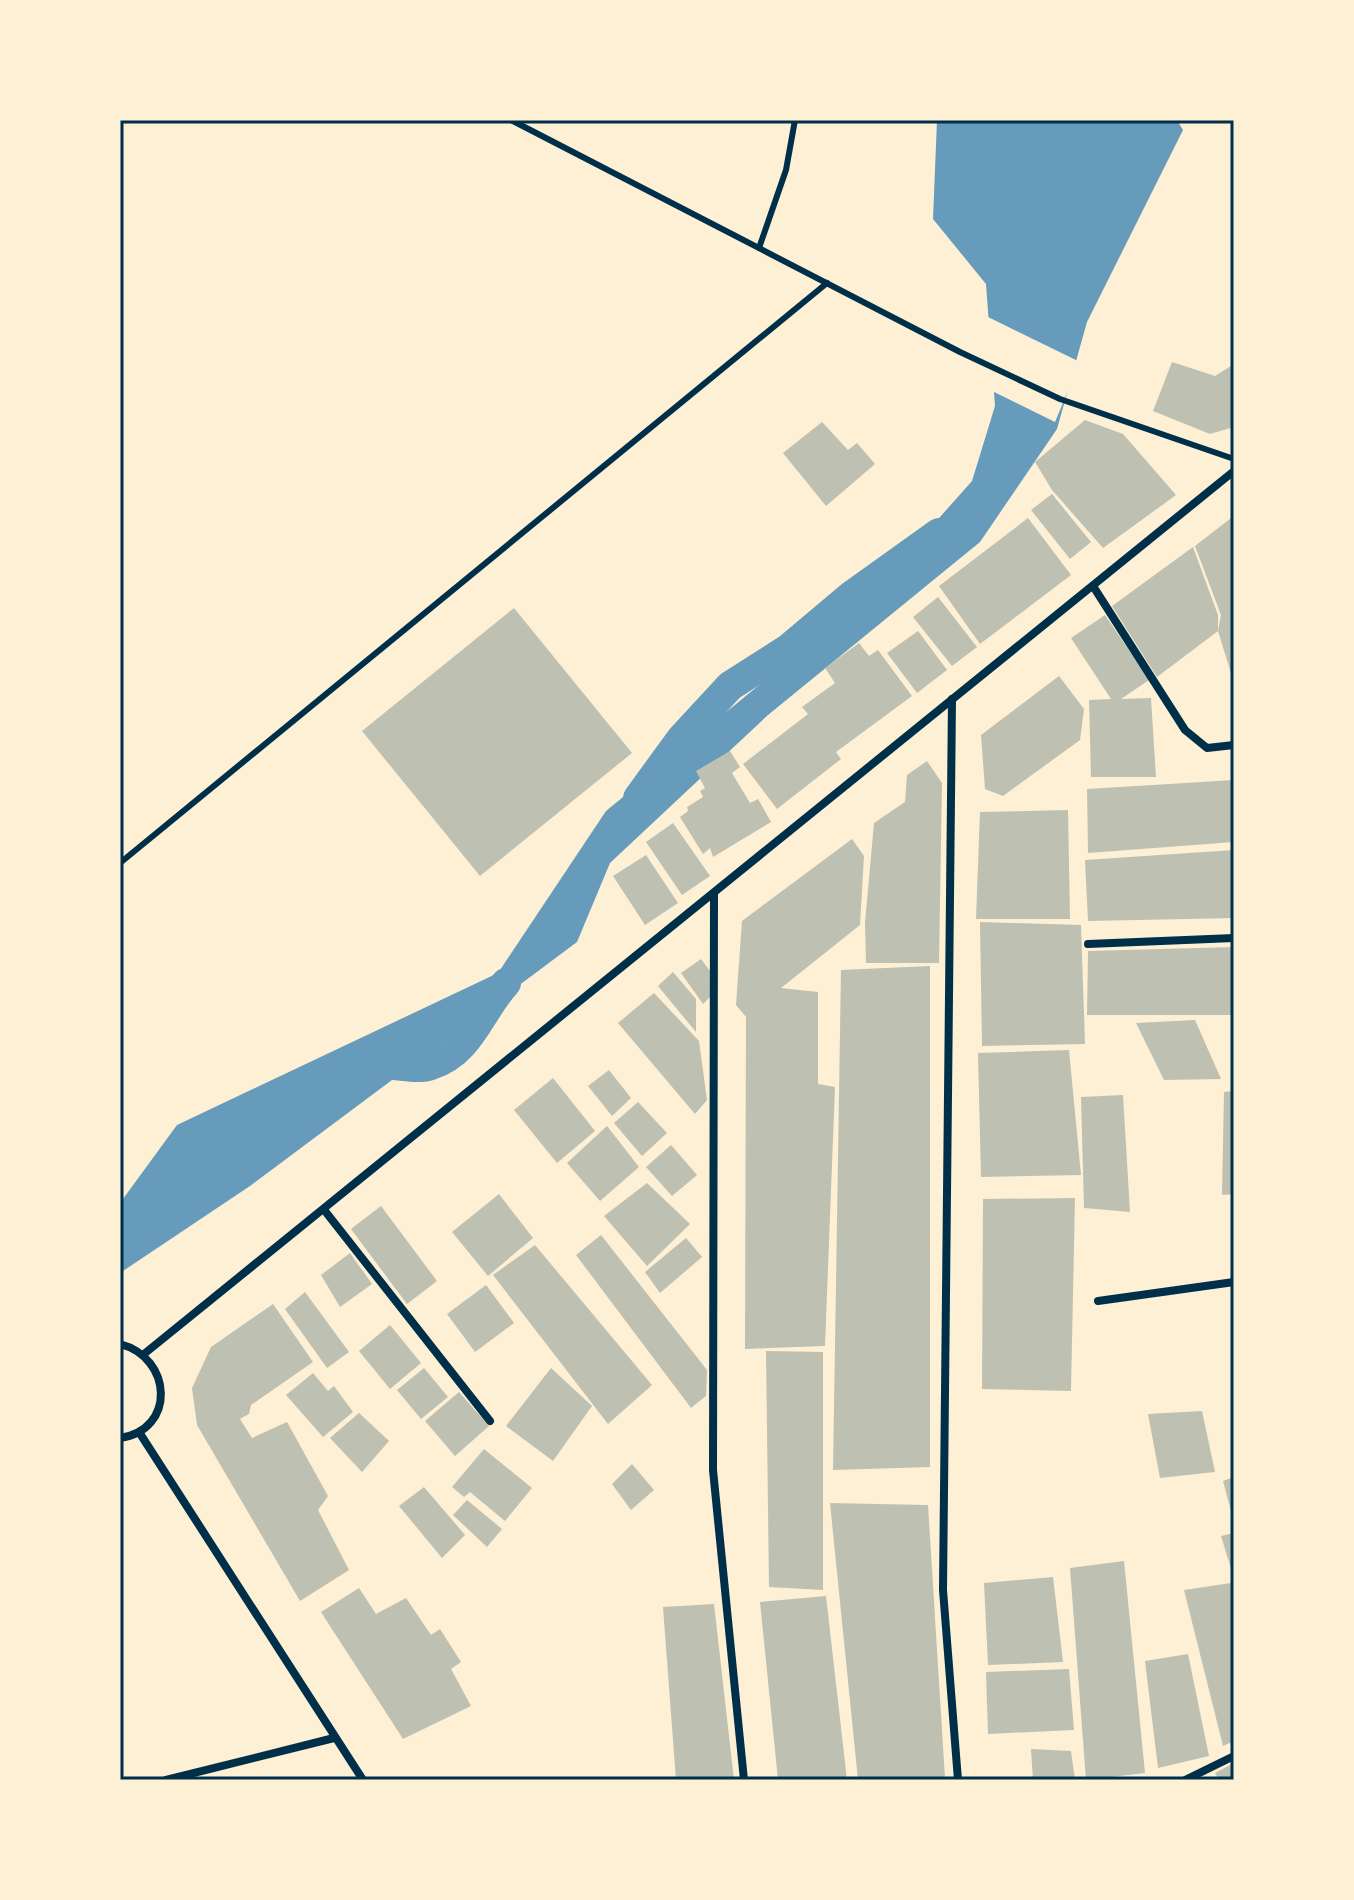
<svg xmlns="http://www.w3.org/2000/svg" width="1354" height="1900" font-family="'Source Sans 3',sans-serif">
  <rect width="100%" height="100%" fill="#fdf0d5"/>
  <path fill="#669bbc" d="M937 120H1177L1183 130 1087 322 1057 429 980 542 768 715 610 863 577 942 250 1186 120 1273V1203L177 1125 498 973 606 811 876 589 972 481 995 406 986 284 933 219Z"/>
  <path fill="#fdf0d5" d="M984 315 1080 362 1055 422 990 390Z"/>
  <g fill="none" stroke-linecap="round" stroke-linejoin="round">
    <g stroke="#669bbc" stroke-width="30">
      <path d="M638 798 681 739 730 686 788 649 851 596 939 533"/>
      <path d="M375 1066C392 1061 414 1071 431 1065 471 1052 480 1011 506 983"/>
    </g>
  </g>
  <g fill="#bec0b2">
    <path d="M1172 362 1215 376 1234 364V427L1210 434 1153 411Z"/>
    <path d="M1085 420 1123 434 1176 495 1103 548 1052 490 1035 462Z"/>
    <path d="M822 422 848 450 857 443 875 464 826 506 783 453Z"/>
    <path d="M1052 494 1091 542 1070 559 1031 510Z"/>
    <path d="M1028 518 1071 575 980 644 939 586Z"/>
    <path d="M1231 518 1234 683 1218 631 1157 677 1112 606 1193 547 1218 615V631L1221 615 1195 546Z"/>
    <path d="M938 597 977 647 952 666 913 617Z"/>
    <path d="M514 608 632 753 480 876 362 731Z"/>
    <path d="M1105 615 1149 680 1121 699 1151 698 1156 777H1091L1089 700 1111 699 1071 638Z"/>
    <path d="M918 631 947 670 917 693 887 653Z"/>
    <path d="M859 643 869 656 878 650 912 696 836 752 841 759 777 809 743 764 808 714 802 707 835 683 825 668Z"/>
    <path d="M1059 676 1084 709 1080 740 1003 796 985 789 981 735Z"/>
    <path d="M730 751 740 767 732 773 750 803 758 799 771 822 713 857 710 848 703 854 680 817 688 811 687 807 703 797 700 791 705 788 696 771Z"/>
    <path d="M927 761 942 783 939 963H866L865 923 874 823 905 802 907 775Z"/>
    <path d="M1234 780V842L1088 853 1087 789Z"/>
    <path d="M1068 810 1070 919H976L980 812Z"/>
    <path d="M673 823 710 876 682 895 646 842Z"/>
    <path d="M852 839 864 856 860 925 781 988 818 992V1084L835 1087 825 1346 745 1349 746 1017 736 1005 742 921Z"/>
    <path d="M1234 850V918L1088 921 1085 860Z"/>
    <path d="M646 855 678 903 645 925 613 876Z"/>
    <path d="M980 922 1081 925 1085 1044 982 1046Z"/>
    <path d="M1234 947V1015H1087L1088 951Z"/>
    <path d="M701 959 710 971V997L703 1004 681 973Z"/>
    <path d="M930 966V1467L833 1470 841 970Z"/>
    <path d="M673 972 696 999V1032L658 986Z"/>
    <path d="M654 993 699 1041 707 1100 695 1114 618 1023Z"/>
    <path d="M1195 1020 1221 1079 1164 1080 1136 1023Z"/>
    <path d="M1069 1050 1081 1175 981 1177 978 1053Z"/>
    <path d="M609 1070 631 1098 612 1116 588 1086Z"/>
    <path d="M553 1078 595 1131 557 1163 514 1110Z"/>
    <path d="M1234 1091V1194L1222 1195 1224 1092Z"/>
    <path d="M1123 1095 1130 1212 1084 1208 1081 1097Z"/>
    <path d="M638 1102 667 1133 642 1156 614 1123Z"/>
    <path d="M607 1126 639 1167 600 1201 567 1163Z"/>
    <path d="M671 1145 697 1175 672 1196 646 1167Z"/>
    <path d="M647 1183 690 1224 647 1266 604 1216Z"/>
    <path d="M499 1194 533 1238 488 1276 452 1232Z"/>
    <path d="M1075 1198 1071 1391 982 1389 983 1199Z"/>
    <path d="M381 1206 437 1281 407 1304 351 1229Z"/>
    <path d="M601 1235 707 1370 706 1396 691 1408 576 1255Z"/>
    <path d="M686 1238 702 1257 660 1293 645 1272Z"/>
    <path d="M535 1245 652 1385 608 1424 493 1275Z"/>
    <path d="M350 1253 372 1284 340 1307 321 1275Z"/>
    <path d="M486 1285 514 1323 475 1352 447 1314Z"/>
    <path d="M305 1292 349 1352 327 1368 285 1309Z"/>
    <path d="M273 1304 313 1362 251 1405 249 1414 240 1419 252 1438 287 1422 328 1496 318 1510 349 1570 300 1601 197 1425 192 1388 211 1347Z"/>
    <path d="M390 1325 421 1363 390 1389 359 1351Z"/>
    <path d="M766 1351 823 1352V1590L769 1587Z"/>
    <path d="M424 1368 448 1397 421 1419 397 1390Z"/>
    <path d="M551 1368 592 1406 553 1461 506 1426Z"/>
    <path d="M313 1373 328 1391 334 1386 353 1412 323 1437 286 1395Z"/>
    <path d="M459 1392 489 1426 455 1456 425 1421Z"/>
    <path d="M1202 1411 1215 1472 1160 1478 1148 1414Z"/>
    <path d="M359 1413 389 1441 362 1472 330 1438Z"/>
    <path d="M484 1449 532 1488 505 1521 470 1492 464 1497 452 1487Z"/>
    <path d="M632 1464 654 1490 631 1510 612 1484Z"/>
    <path d="M1234 1477V1519H1233L1223 1481Z"/>
    <path d="M424 1487 465 1535 442 1558 399 1506Z"/>
    <path d="M467 1500 502 1529 487 1547 453 1515Z"/>
    <path d="M830 1503 928 1505 945 1778 858 1780Z"/>
    <path d="M1234 1533V1575H1233L1221 1536Z"/>
    <path d="M1124 1561 1145 1773 1086 1780 1070 1568Z"/>
    <path d="M1053 1577 1063 1662 988 1665 984 1583Z"/>
    <path d="M1231 1583 1234 1596V1741L1223 1746 1184 1590Z"/>
    <path d="M359 1588 376 1614 406 1598 431 1635 440 1629 461 1662 451 1669 471 1706 403 1739 321 1612Z"/>
    <path d="M826 1596 847 1780H778L760 1602Z"/>
    <path d="M714 1604 734 1780H676L663 1607Z"/>
    <path d="M1188 1654 1209 1756 1158 1768 1145 1661Z"/>
    <path d="M1069 1669 1074 1730 988 1734 986 1672Z"/>
    <path d="M1031 1749 1071 1751 1075 1780H1033Z"/>
    <path d="M1234 1763V1780H1219L1215 1773Z"/>
  </g>
  <g fill="none" stroke-linecap="round" stroke-linejoin="round">
    <g stroke="#003049" stroke-width="6">
      <path d="M511 120 960 352 1060 399 1234 459"/>
      <path d="M759 248 786 170 795 120"/>
      <path d="M120 863 827 283"/>
    </g>
    <g stroke="#003049" stroke-width="8">
      <path d="M1093 586 1185 730 1207 748 1234 745"/>
      <path d="M952 699 943 1590 958 1780"/>
      <path d="M714 894 713 1470 744 1780"/>
      <path d="M1088 944 1234 938"/>
      <path d="M325 1211 490 1421"/>
      <path d="M1098 1301 1234 1282"/>
      <path d="M120 1344C173 1358 176 1430 120 1438"/>
      <path d="M144 1354 1234 471"/>
      <path d="M139 1432 363 1780"/>
      <path d="M166 1780 334 1738"/>
      <path d="M1185 1780 1234 1756"/>
    </g>
  </g>
  <rect width="1354" height="1900" fill="none" stroke="#fdf0d5" stroke-width="244"/>
  <rect x="122" y="122" width="1110" height="1656" fill="none" stroke="#003049" stroke-width="3"/>
</svg>
